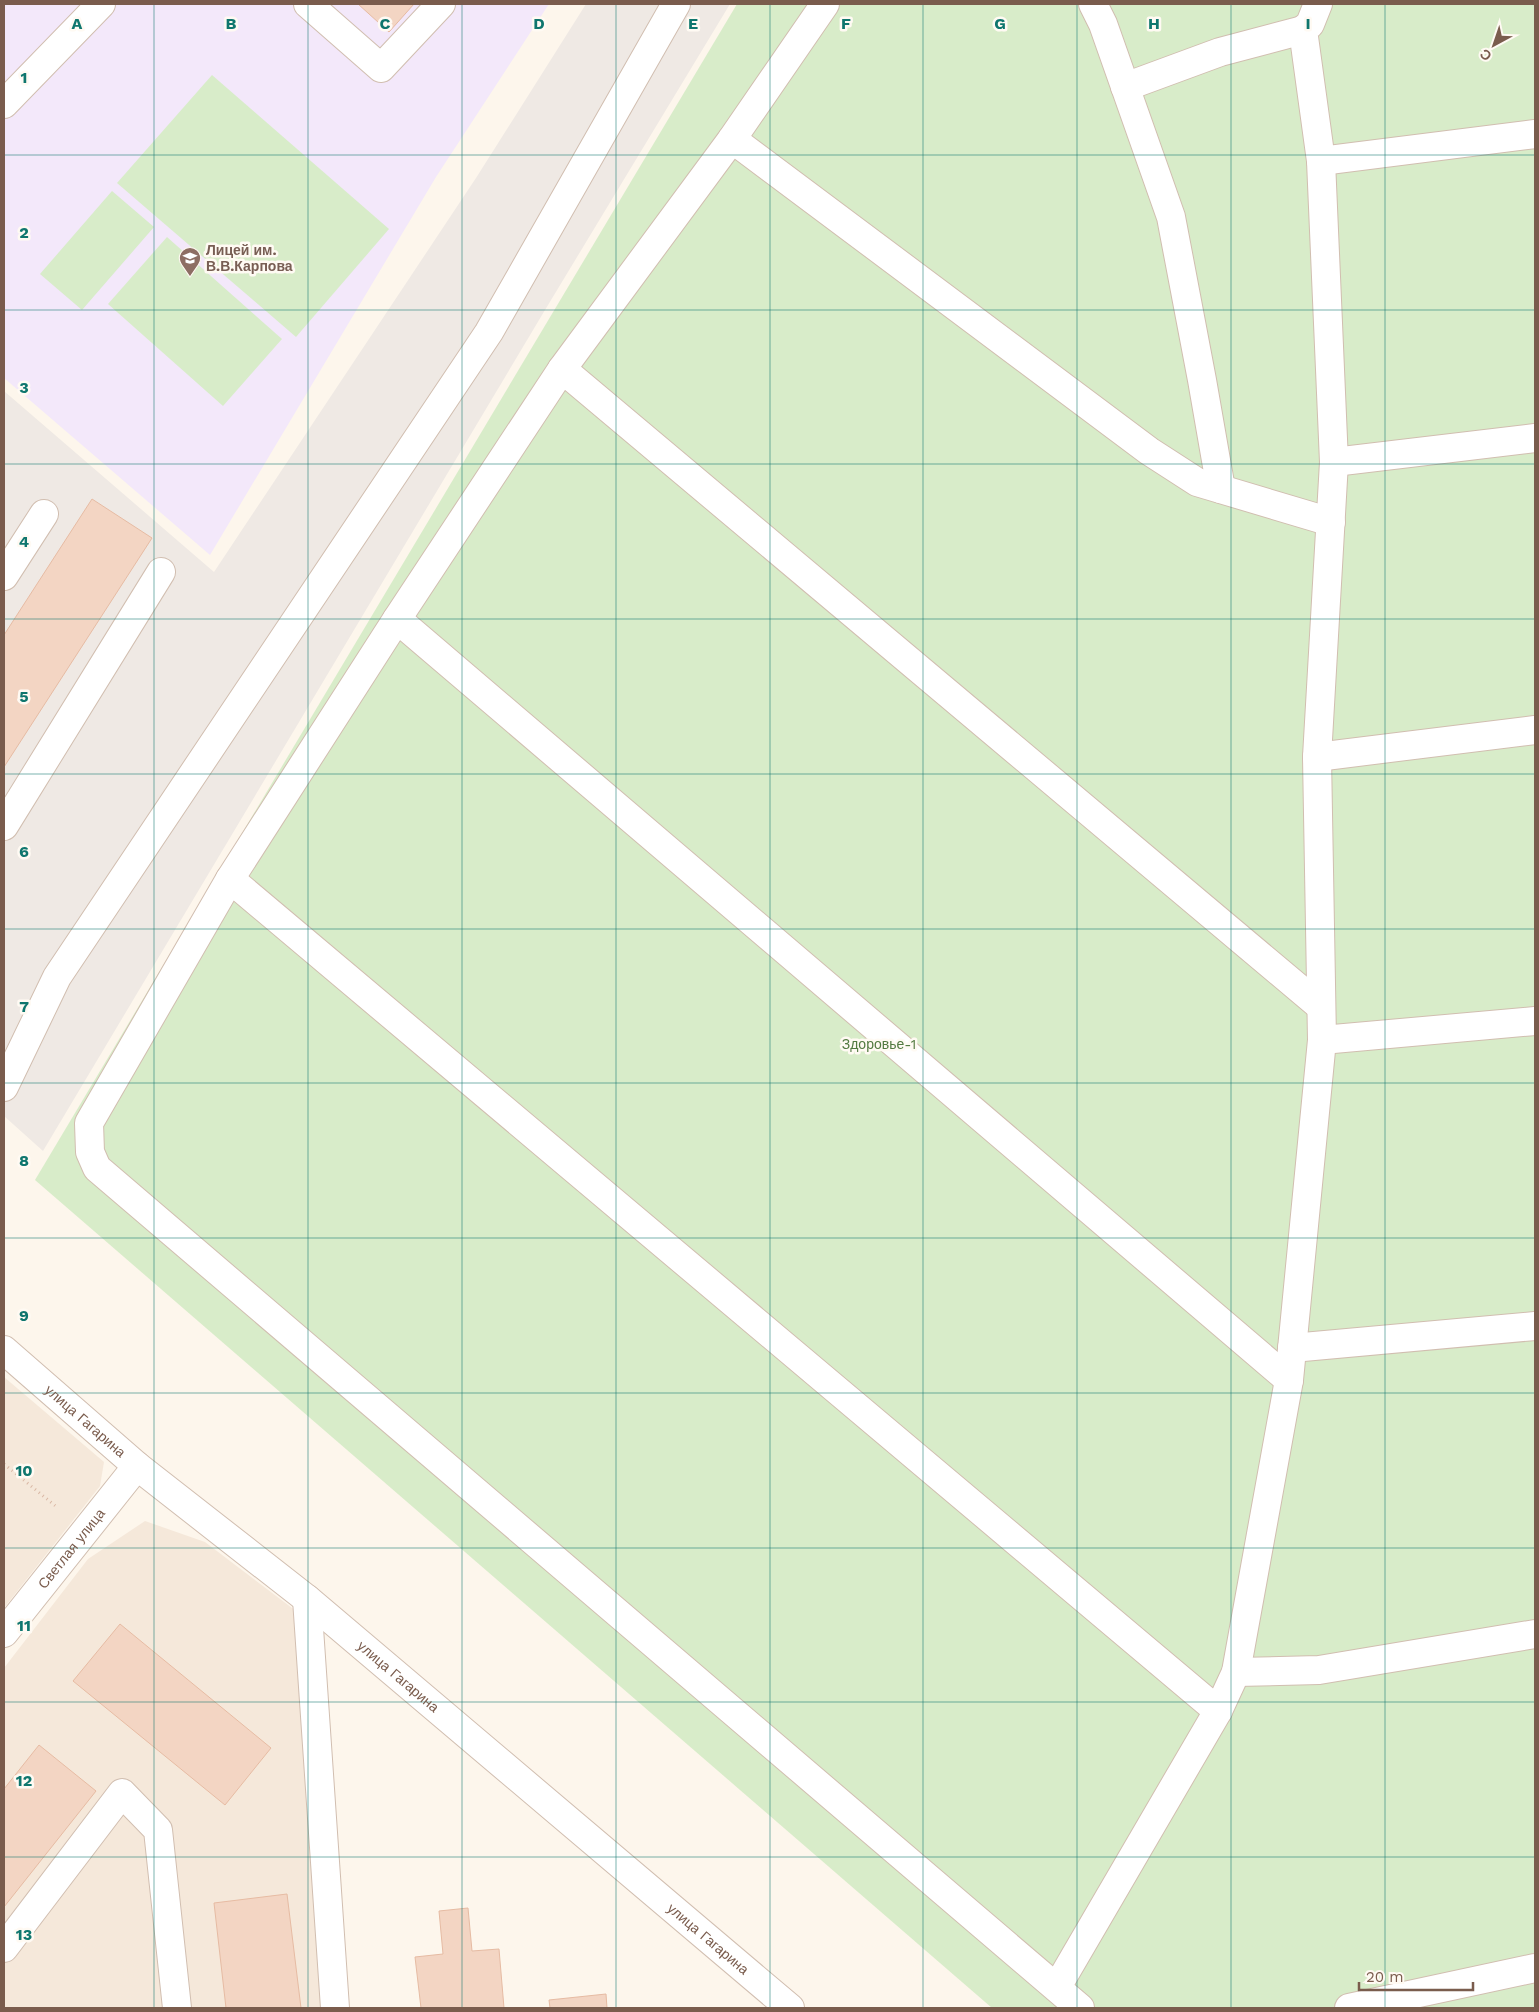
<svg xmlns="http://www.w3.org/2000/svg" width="1539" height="2012" font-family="'Work Sans',sans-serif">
  <rect width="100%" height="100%" fill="#fdf6ec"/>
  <g fill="#f5e8da">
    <path d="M4 1377 104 1462 100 1486 4 1608Z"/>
    <path d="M145 1521 205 1542 296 1611 325 2008H4V1668L88 1559Z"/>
  </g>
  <path fill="#efe9e4" d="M586 4H730L545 310 43 1151 4 1116V391L214 572 476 178Z"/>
  <path fill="#f3e8fa" d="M4 4H549L436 177 210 555 4 378Z"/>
  <g fill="#d8ecc9">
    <path d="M737 4H1535V2008H992L35 1180Z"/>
    <path d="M212 75 389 229 296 337 117 183Z"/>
    <path d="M112 191 154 227 82 310 40 274Z"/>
    <path d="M167 237 282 339 223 406 108 304Z"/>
  </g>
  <g fill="#f3d5c3" stroke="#e6bba3">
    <path d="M358 4H414L389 32Z"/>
    <path d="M92 499 152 538 4 767V635Z"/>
    <path d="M120 1624 271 1748 225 1805 73 1681Z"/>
    <path d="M39 1745 96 1791 4 1907V1789Z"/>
    <path d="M287 1894 301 2008H226L214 1903Z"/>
    <path d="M468 1908 472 1951 499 1949 504 2008H421L415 1957 443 1954 439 1911Z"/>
    <path d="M606 1994 607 2008H550L549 2000Z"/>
  </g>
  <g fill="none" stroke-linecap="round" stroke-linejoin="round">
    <g stroke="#d1beb0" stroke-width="30">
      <g id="minor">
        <path d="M308 4 381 68 441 4"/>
        <path d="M825 4 732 139 562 369 397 619 230 879 89 1123 90 1152 97 1168 1080 2008"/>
        <path d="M1093 4 1103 24 1171 217 1202 380 1221 489"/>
        <path d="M1125 87 1220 52 1303 30"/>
        <path d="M4 104 101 4"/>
        <path d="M732 139 1149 451 1197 482 1331 522"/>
        <path d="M1321 161 1535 134"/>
        <path d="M562 369 1320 1006"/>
        <path d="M1334 462 1535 438"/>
        <path d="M4 576 44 514"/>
        <path d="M397 619 1289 1380"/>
        <path d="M1317 757 1535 730"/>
        <path d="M4 826 161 572"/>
        <path d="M230 879 1218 1711"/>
        <path d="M1322 1040 1535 1021"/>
        <path d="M4 1087 57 977 489 332 676 4"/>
        <path d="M1292 1348 1535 1326"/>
        <path id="s1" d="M4 1350 137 1466 307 1599 790 2008"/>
        <path d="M307 1599 335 2008"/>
        <path id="s2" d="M4 1633 137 1466"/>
        <path d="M1236 1672 1319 1670 1535 1634"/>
        <path d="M4 1948 122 1793 158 1830 177 2008"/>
        <path d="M1057 1987 1218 1711 1236 1672 1289 1380 1322 1040 1317 757 1334 462 1321 161 1303 30 1310 24 1318 4"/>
        <path d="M1349 2008 1535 1968"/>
      </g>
    </g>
    <path stroke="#d9b8a5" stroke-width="3" stroke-dasharray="1 4" stroke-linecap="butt" d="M4 1464 58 1508"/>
    <use href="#minor" stroke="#fff" stroke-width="28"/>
  </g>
  <path fill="none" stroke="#0f766e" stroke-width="1" stroke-opacity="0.55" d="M154 4V2008M308 4V2008M462 4V2008M616 4V2008M770 4V2008M923 4V2008M1077 4V2008M1231 4V2008M1385 4V2008M4 155H1535M4 310H1535M4 464H1535M4 619H1535M4 774H1535M4 929H1535M4 1083H1535M4 1238H1535M4 1393H1535M4 1548H1535M4 1702H1535M4 1857H1535"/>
  <defs>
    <g id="school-pin" transform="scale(1.125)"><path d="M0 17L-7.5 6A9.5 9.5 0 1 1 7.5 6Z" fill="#8d6e63" stroke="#fffaf3"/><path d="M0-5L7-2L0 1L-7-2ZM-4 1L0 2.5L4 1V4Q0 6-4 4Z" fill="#fff"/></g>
  </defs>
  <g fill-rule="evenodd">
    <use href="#school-pin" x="190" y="258"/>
  </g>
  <g text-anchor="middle" stroke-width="5" stroke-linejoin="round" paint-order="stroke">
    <g font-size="14" font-weight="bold" fill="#785e54" stroke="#fffaf3" text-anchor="start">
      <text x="206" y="255">Лицей им.<tspan x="206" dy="16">В.В.Карпова</tspan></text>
    </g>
    <g font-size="14" fill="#537a41" stroke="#fffaf3">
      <text x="879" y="1049">Здоровье-1</text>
    </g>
    <g font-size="14" fill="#7a5c4d" stroke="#fffaf3">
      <text dy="5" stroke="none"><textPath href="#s1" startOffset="108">улица Гагарина</textPath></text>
      <text dy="5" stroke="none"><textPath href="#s2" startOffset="108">Светлая улица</textPath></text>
      <text dy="5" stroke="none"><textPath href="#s1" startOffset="512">улица Гагарина</textPath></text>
      <text dy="5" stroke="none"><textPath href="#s1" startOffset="918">улица Гагарина</textPath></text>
    </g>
  </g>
  <g font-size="16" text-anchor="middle" font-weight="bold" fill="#0f766e" stroke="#fffaf3" stroke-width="5" stroke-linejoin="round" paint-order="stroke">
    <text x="77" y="29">A</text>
    <text x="231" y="29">B</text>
    <text x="385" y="29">C</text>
    <text x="539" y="29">D</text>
    <text x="693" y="29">E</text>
    <text x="846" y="29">F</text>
    <text x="1000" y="29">G</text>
    <text x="1154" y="29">H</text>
    <text x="1308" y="29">I</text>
    <text x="24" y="83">1</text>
    <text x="24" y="238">2</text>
    <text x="24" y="393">3</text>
    <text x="24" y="547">4</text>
    <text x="24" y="702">5</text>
    <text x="24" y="857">6</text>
    <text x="24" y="1012">7</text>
    <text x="24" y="1166">8</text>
    <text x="24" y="1321">9</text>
    <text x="24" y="1476">10</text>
    <text x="24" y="1631">11</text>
    <text x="24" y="1786">12</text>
    <text x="24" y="1940">13</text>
  </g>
  <rect width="1539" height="2012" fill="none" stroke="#7a5c4d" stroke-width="10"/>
  <g transform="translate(1494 45) rotate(220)" stroke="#fffaf3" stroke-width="4" paint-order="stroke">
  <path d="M0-4L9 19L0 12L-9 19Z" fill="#7a5c4d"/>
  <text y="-8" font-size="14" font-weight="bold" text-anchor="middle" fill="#7a5c4d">С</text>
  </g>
  <path d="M1359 1982v8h114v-8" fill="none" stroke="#7a5c4d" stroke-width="2.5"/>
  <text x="1366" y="1982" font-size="15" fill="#7a5c4d" stroke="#fffaf3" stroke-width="4" paint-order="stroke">20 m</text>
</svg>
